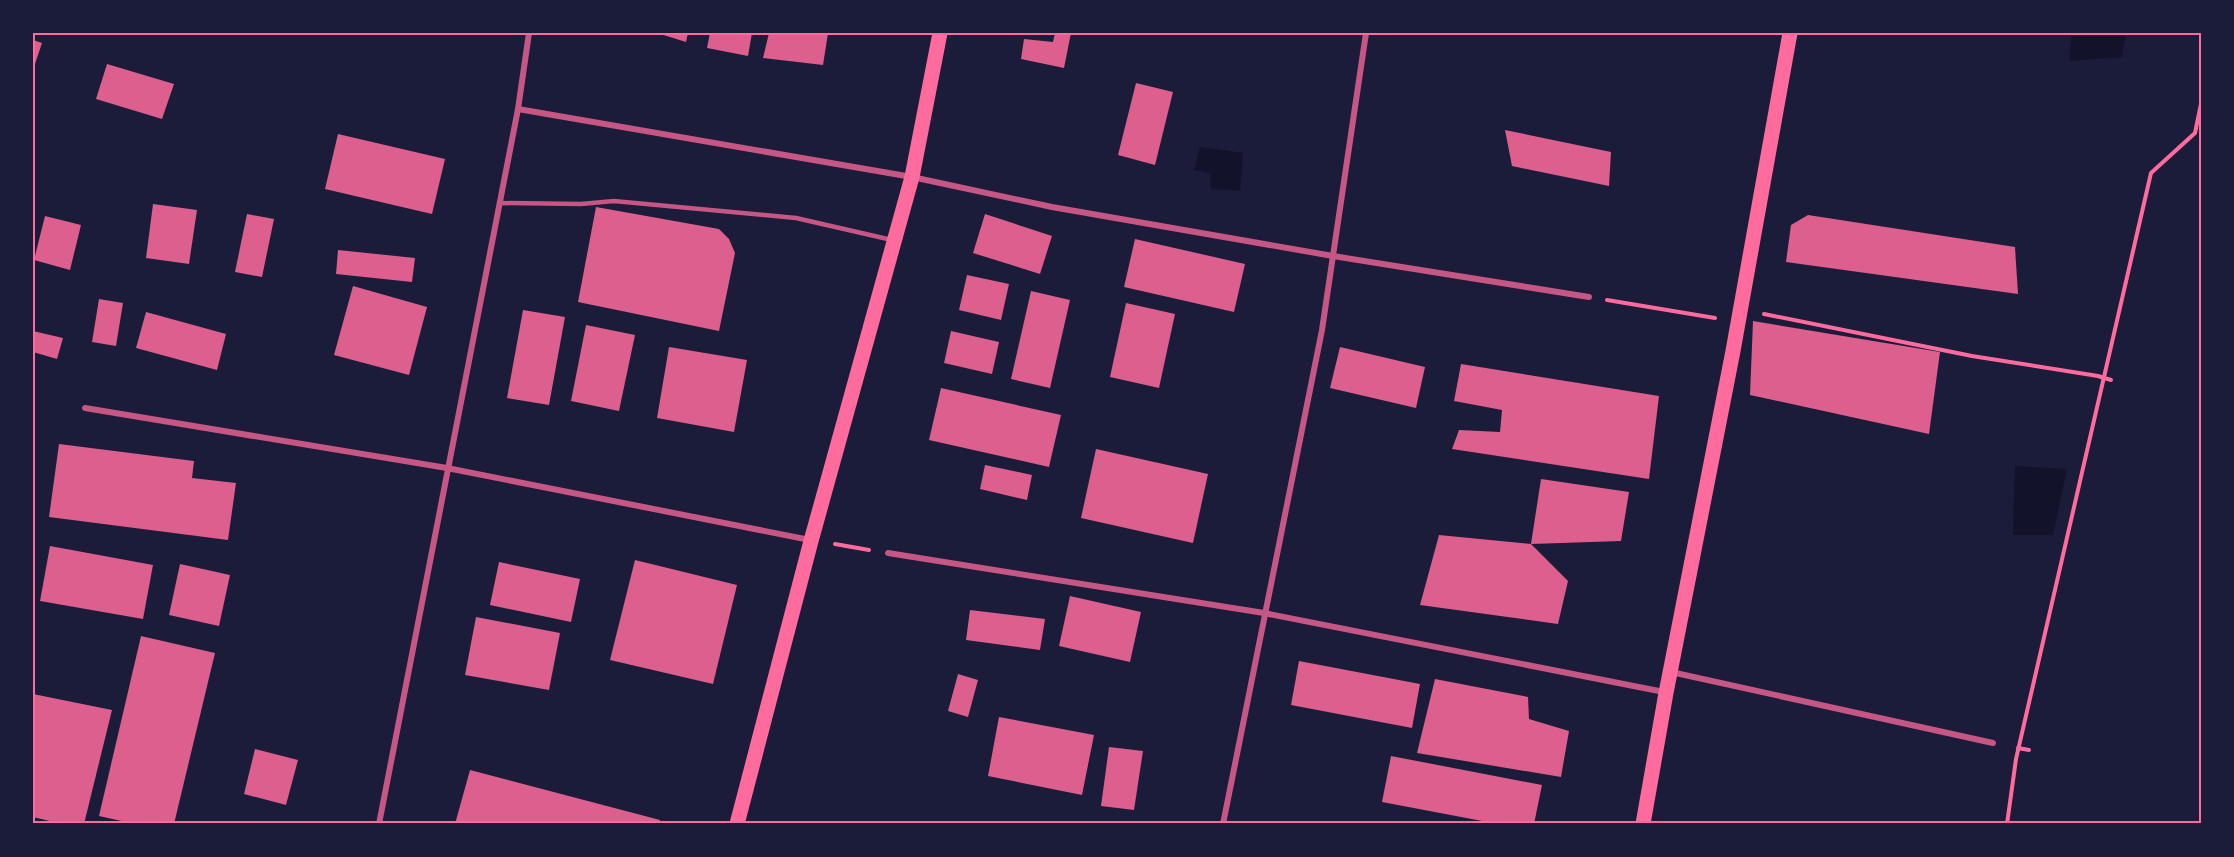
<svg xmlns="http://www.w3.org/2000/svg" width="2234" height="857" font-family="Commissioner,sans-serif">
  <rect width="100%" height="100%" fill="#1b1b3a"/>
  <g fill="#12122b">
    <path d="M2072 33H2126L2122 57 2069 61Z"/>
    <path d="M1200 147 1243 153 1240 191 1211 189 1210 173 1194 170Z"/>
    <path d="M2015 466 2067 469 2053 535H2013Z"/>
  </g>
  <g fill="#dd5f8e">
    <path d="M657 33H688L686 42Z"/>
    <path d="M710 33H752L748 56 707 48Z"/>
    <path d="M769 33H828L823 65 763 58Z"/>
    <path d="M1055 33H1071L1064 68 1021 59 1024 39 1053 42Z"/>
    <path d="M33 40 42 43 35 64 33 63Z"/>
    <path d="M107 64 174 84 162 119 96 99Z"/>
    <path d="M1136 83 1173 92 1155 165 1118 155Z"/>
    <path d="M1505 130 1611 152 1609 186 1512 166Z"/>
    <path d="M338 134 445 159 432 214 325 189Z"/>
    <path d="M153 204 197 210 189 264 146 258Z"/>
    <path d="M596 207 719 229 729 239 735 253 719 331 578 302Z"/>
    <path d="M247 214 274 219 262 277 235 272Z"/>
    <path d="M985 214 1052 236 1040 274 973 253Z"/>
    <path d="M1808 215 2015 247 2018 294 1786 262 1791 225Z"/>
    <path d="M45 216 81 225 70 270 34 260Z"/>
    <path d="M1135 239 1245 264 1234 312 1124 287Z"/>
    <path d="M338 250 415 258 412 282 336 274Z"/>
    <path d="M967 275 1009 284 1001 320 959 310Z"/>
    <path d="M353 286 427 307 409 375 334 355Z"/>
    <path d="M1031 291 1070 300 1050 388 1011 379Z"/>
    <path d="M99 299 123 303 116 346 92 342Z"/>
    <path d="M1126 303 1175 314 1159 388 1110 377Z"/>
    <path d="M523 310 565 317 549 405 507 398Z"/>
    <path d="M146 312 226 334 217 370 136 348Z"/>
    <path d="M1753 321 1940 352 1929 434 1750 395Z"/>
    <path d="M586 325 635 335 619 411 571 401Z"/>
    <path d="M33 331 63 338 57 359 33 352Z"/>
    <path d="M951 331 999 342 992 374 944 363Z"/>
    <path d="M669 347 747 360 734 432 657 418Z"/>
    <path d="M1340 347 1425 367 1416 408 1330 388Z"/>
    <path d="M1461 364 1659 396 1649 479 1452 449 1459 430 1500 432 1502 410 1454 401Z"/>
    <path d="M941 388 1061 415 1049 467 929 440Z"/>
    <path d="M59 444 194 461 192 478 236 483 228 540 49 517Z"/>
    <path d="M1096 449 1208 474 1193 543 1081 518Z"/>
    <path d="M985 465 1032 475 1027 500 980 489Z"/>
    <path d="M1541 479 1629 492 1621 541 1531 544Z"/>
    <path d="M1439 535 1531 544 1568 581 1558 624 1420 605Z"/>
    <path d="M50 546 153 565 143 619 40 601Z"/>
    <path d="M635 560 737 585 713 684 610 660Z"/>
    <path d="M499 562 580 579 571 622 490 605Z"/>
    <path d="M180 564 230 575 219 626 169 615Z"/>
    <path d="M1070 596 1141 612 1130 662 1059 646Z"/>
    <path d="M970 610 1045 619 1040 650 966 640Z"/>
    <path d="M476 617 560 633 549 690 465 675Z"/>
    <path d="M141 636 215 653 174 824H135L99 816Z"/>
    <path d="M1299 661 1420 684 1412 728 1291 705Z"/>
    <path d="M958 674 978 680 968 717 948 711Z"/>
    <path d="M1435 679 1528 697 1529 719 1569 731 1561 777 1417 753Z"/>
    <path d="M33 694 112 710 84 824H62L33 817Z"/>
    <path d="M999 717 1094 735 1082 795 988 776Z"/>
    <path d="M1109 747 1143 751 1134 810 1101 806Z"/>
    <path d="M255 749 298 760 286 805 244 794Z"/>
    <path d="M1391 756 1542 785 1534 824H1498L1382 802Z"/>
    <path d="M470 770 660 820 659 824H455Z"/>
  </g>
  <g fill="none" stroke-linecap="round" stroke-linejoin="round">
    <g stroke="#ff6b9d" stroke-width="4">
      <path d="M1607 300 1715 318"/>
      <path d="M1764 314 1972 356 2098 376 2111 380"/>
      <path d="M835 544 869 550"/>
      <path d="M2018 748 2029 750"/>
      <path d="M2007 824 2016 759 2151 173 2195 133 2201 104"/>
    </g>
    <path stroke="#c65784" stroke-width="4.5" d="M499 203 581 204 614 201 796 218 892 240"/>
    <g stroke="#c65784" stroke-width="6">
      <path d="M518 109 912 177 1052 207 1333 256 1589 297"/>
      <path d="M85 408 447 468 810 540"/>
      <path d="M888 553 1264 613 1664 692"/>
      <path d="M1671 672 1993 743"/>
      <path d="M379 824 518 109 529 33"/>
      <path d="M1223 824 1322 330 1366 33"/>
    </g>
    <g stroke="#ff6b9d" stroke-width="15">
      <path d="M737 824 811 541 912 177 940 33"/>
      <path d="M1643 824 1666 693 1733 351 1790 33"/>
    </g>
  </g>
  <rect width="2234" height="857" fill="none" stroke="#1b1b3a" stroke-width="69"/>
  <rect x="34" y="34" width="2166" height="788" fill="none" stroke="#ff6b9d" stroke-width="2"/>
</svg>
